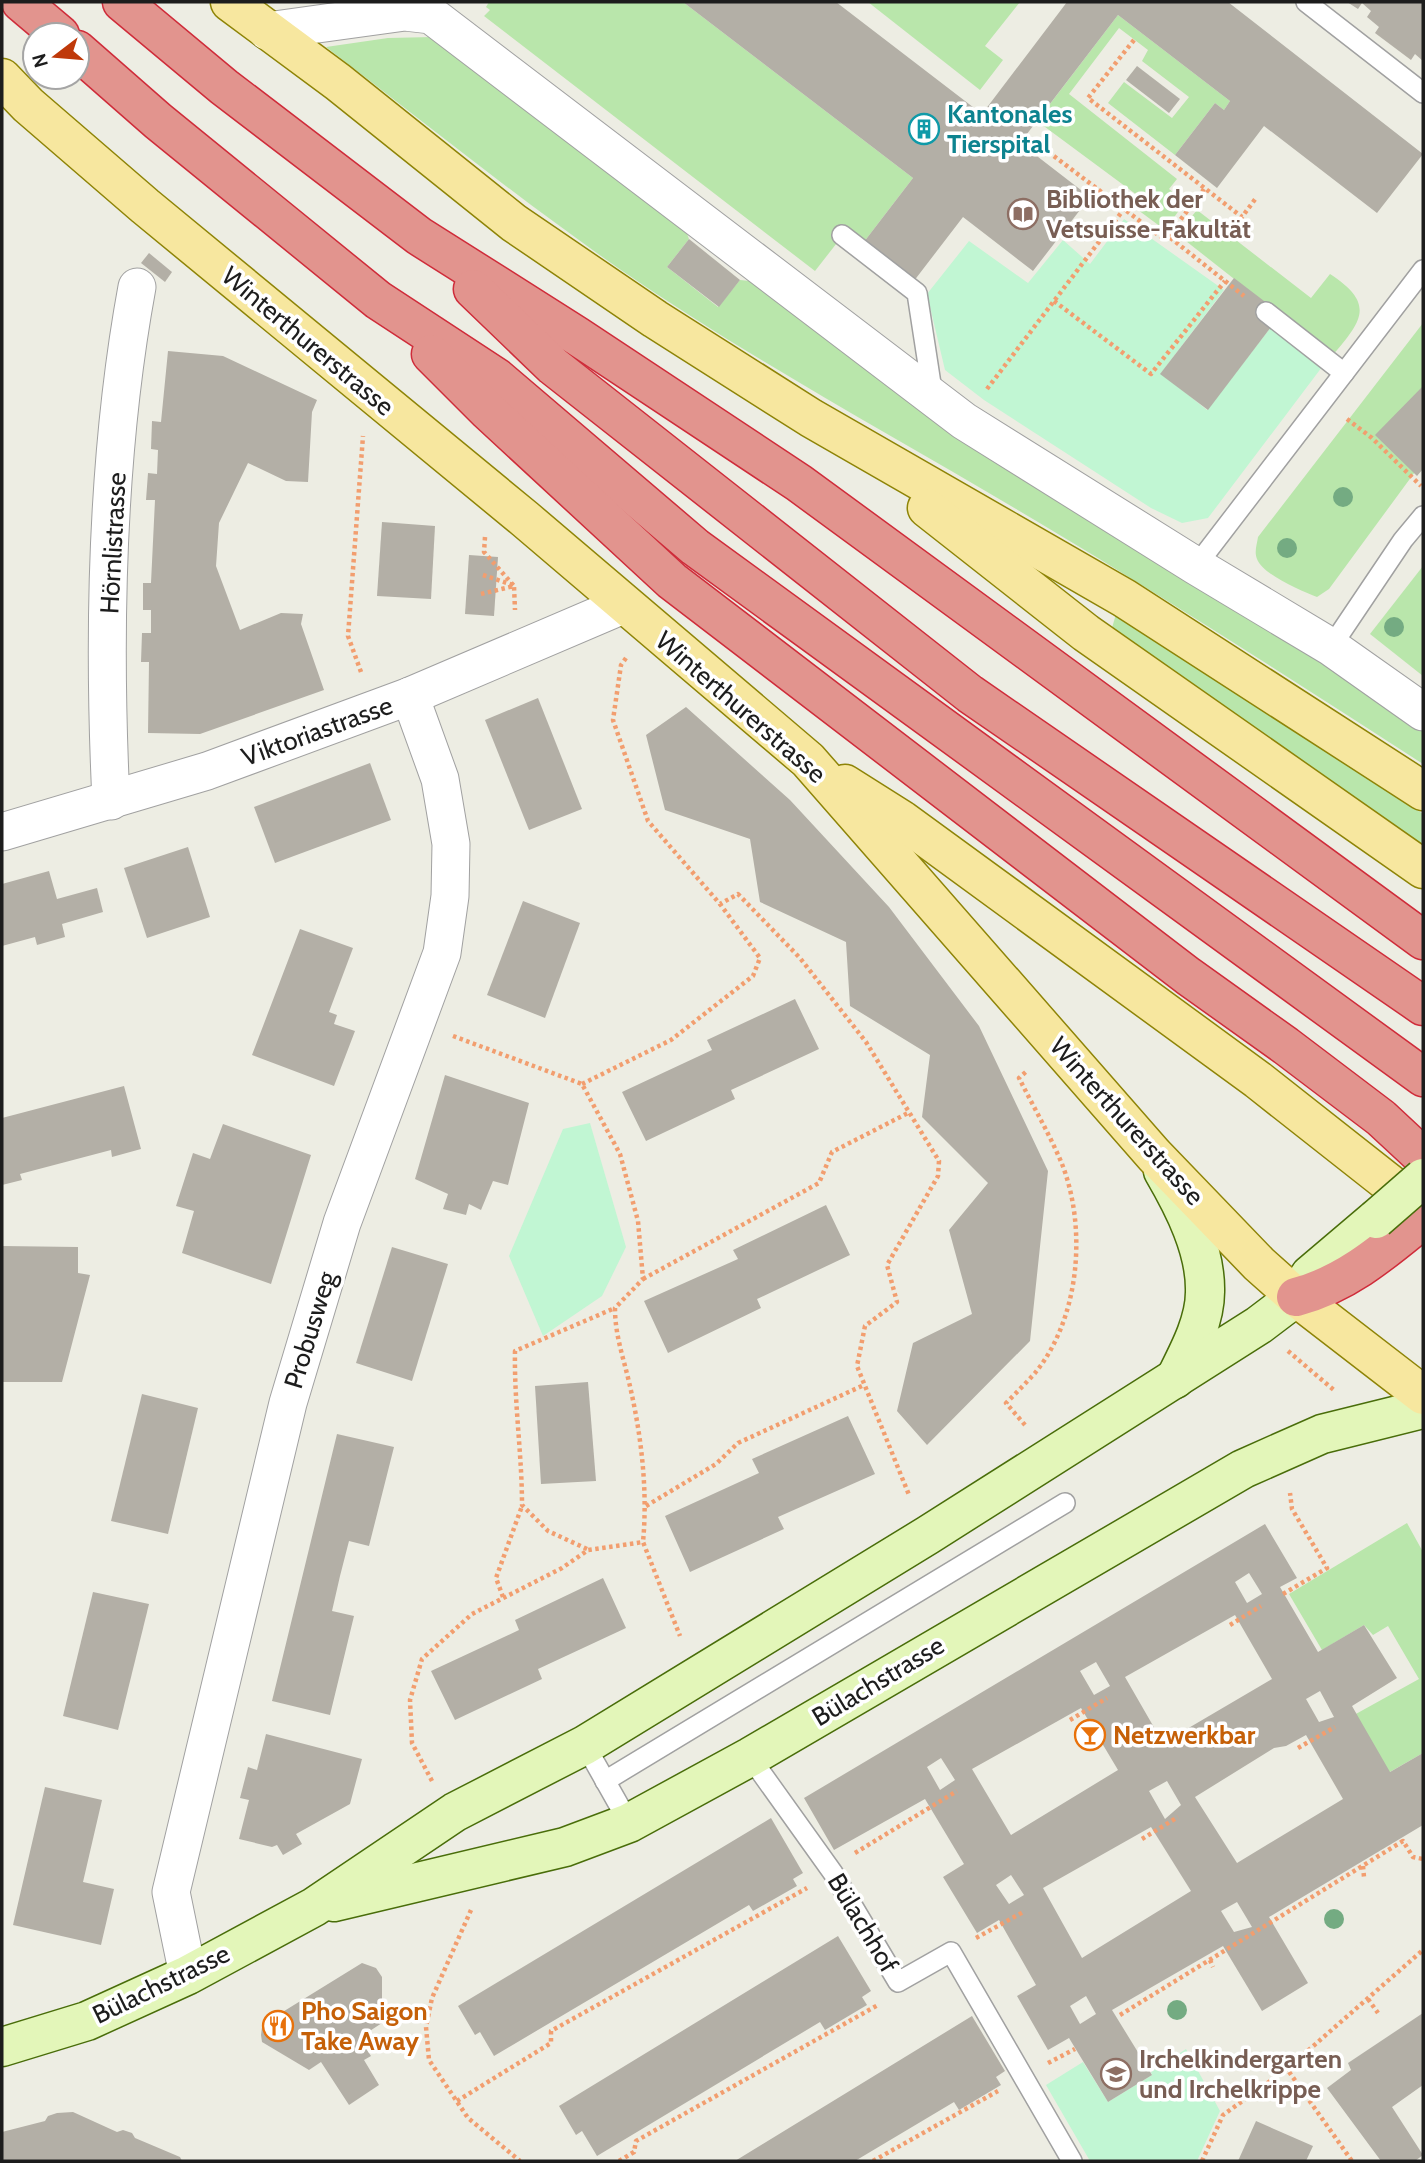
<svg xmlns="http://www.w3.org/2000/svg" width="1425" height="2163" font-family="Cabin,sans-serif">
  <rect width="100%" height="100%" fill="#edede3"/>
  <g fill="#b9e6ab">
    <path d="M489 2H683L913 178 857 251 840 239 815 271 484 16 490 10 486 7Z"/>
    <path d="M868 2H1020L985 46 1003 60 980 90Z"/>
    <path d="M1118 15 1230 101 1224 110 1215 103 1175 155 1108 103 1124 82 1172 118 1189 97 1142 61 1148 50 1119 28 1069 94 1177 179 1169 189 1185 202 1165 230 1134 207 1141 198 1037 121Z"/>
    <path d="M433 37 683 223 689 239 667 267 718 307 740 280 759 282 1423 730V764C1296 682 1169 600 1038 522 899 439 755 362 621 270 520 200 424 122 326 47L388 38Z"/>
    <path d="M1197 210 1311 298 1330 274C1376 304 1362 321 1332 356L1177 234Z"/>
    <path d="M1423 323V461L1329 589 1317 597C1302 591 1263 575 1257 559 1254 552 1257 544 1258 537Z"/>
    <path d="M1423 566V676L1370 634Z"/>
    <path d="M1116 614 1423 814V851L1112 628Z"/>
    <path d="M1407 1523 1423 1552V1753L1388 1773 1354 1715 1419 1679 1388 1626 1373 1635 1364 1625 1322 1650 1289 1594Z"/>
  </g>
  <g fill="#c1f6d3">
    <path d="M1124 219 1224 290 1161 373 1207 410 1271 327 1322 367 1208 518 1182 523 1151 508 984 400 945 370 927 294 969 241 1028 283 1063 240 1090 264Z"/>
    <path d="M590 1123 626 1247 602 1296 543 1336 509 1256 563 1129Z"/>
    <path d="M1186 2049 1220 2111 1197 2161H1090L1046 2085 1083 2062 1108 2102 1152 2075 1151 2072Z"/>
  </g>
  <g fill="#b3afa6" fill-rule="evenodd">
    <path d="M683 2H836L982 114 1067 2H1228L1423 154 1377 213 1264 126 1217 188 1175 155 1215 103 1224 110 1230 101 1118 15 1020 143 1090 197 1033 271 963 217 907 290 857 251 913 178Z"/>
    <path d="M1347 2H1423V61L1415 54 1411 60 1375 33 1379 27 1367 17 1371 11 1362 3 1358 9Z"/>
    <path d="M1137 66 1180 99 1169 113 1126 80Z"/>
    <path d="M689 239 740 280 719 307 667 267Z"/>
    <path d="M149 253 172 272 165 282 141 263Z"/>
    <path d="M1234 278 1268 304 1271 327 1208 410 1160 374Z"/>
    <path d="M168 351 223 356 317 400 312 412 308 482 286 481 248 463 219 523 216 566 240 630 281 613 303 614 301 624 324 690 200 734 148 733 149 662H141L142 633H151V610H143V583H151L155 500H146L148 473 157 474 158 450 151 449 152 421 161 422Z"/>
    <path d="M1423 386V469L1417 476 1375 435Z"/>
    <path d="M382 522 435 526 431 599 377 596Z"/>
    <path d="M469 555 498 557 494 616 465 614Z"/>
    <path d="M538 698 582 809 529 830 485 720Z"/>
    <path d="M686 707 790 800 889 907 979 1026 1048 1171 1030 1341 927 1445 897 1411 913 1343 972 1314 949 1230 988 1183 922 1117 930 1055 850 1006 846 942 760 902 750 839 665 810 646 735Z"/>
    <path d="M370 763 391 820 275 863 254 807Z"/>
    <path d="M188 847 210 917 147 938 124 868Z"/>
    <path d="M49 871 57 899 97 888 103 912 62 924 65 937 37 945 35 937 2 946V884Z"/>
    <path d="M523 901 580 923 545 1018 487 995Z"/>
    <path d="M300 929 353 948 329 1012 337 1015 334 1024 355 1031 334 1086 252 1055Z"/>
    <path d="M795 999 819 1049 731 1090 735 1099 646 1141 622 1092 712 1050 707 1040Z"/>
    <path d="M445 1075 529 1103 508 1185 493 1181 481 1210 469 1204 466 1215 443 1209 448 1194 415 1179Z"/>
    <path d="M124 1086 141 1149 112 1157 111 1150 20 1174 22 1180 2 1185V1118Z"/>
    <path d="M223 1124 311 1155 271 1284 182 1253 194 1211 176 1206 193 1153 210 1159Z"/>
    <path d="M826 1205 850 1255 757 1299 761 1308 668 1353 644 1301 738 1259 733 1250Z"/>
    <path d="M2 1246 78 1247V1273L90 1275 62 1382H2Z"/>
    <path d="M392 1247 448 1264 412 1381 356 1363Z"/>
    <path d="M588 1382 596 1481 541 1484 535 1386Z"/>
    <path d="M142 1394 198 1408 168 1534 111 1521Z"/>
    <path d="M848 1416 875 1474 778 1517 784 1529 690 1572 665 1516 759 1473 752 1459Z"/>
    <path d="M337 1434 394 1447 369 1546 349 1541 340 1576 332 1611 354 1616 330 1715 272 1701Z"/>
    <path d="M1265 1524 1297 1578 1280 1587 1318 1652 1364 1625 1397 1678 1352 1706 1390 1772 1423 1753V1825L1269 1917 1308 1983 1262 2011 1223 1946 1112 2010 1152 2075 1108 2102 1069 2038 1048 2050 1017 1996 1036 1985 999 1920 977 1933 943 1877 964 1864 925 1799 834 1850 804 1798ZM1249 1573 1262 1594 1247 1603 1235 1582ZM1235 1615 1272 1679 1163 1743 1125 1677ZM1096 1662 1110 1686 1094 1695 1080 1671ZM1320 1691 1334 1717 1319 1722 1306 1699ZM1081 1708 1118 1770 1011 1835 972 1769ZM1306 1735 1343 1799 1237 1863 1195 1797 1274 1748 1286 1746ZM941 1758 955 1780 940 1790 927 1767ZM1167 1781 1181 1805 1165 1819 1149 1791ZM1151 1827 1191 1891 1082 1958 1043 1888ZM1011 1875 1024 1895 1009 1904 996 1885ZM1237 1902 1252 1927 1234 1932 1221 1911ZM1086 1996 1096 2014 1080 2024 1070 2006Z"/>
    <path d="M603 1578 626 1628 538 1669 542 1679 455 1720 431 1671 519 1630 515 1620Z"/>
    <path d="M93 1592 149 1604 118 1730 63 1716Z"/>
    <path d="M266 1734 362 1759 350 1804 296 1834 302 1844 283 1855 277 1845 272 1847 239 1839 249 1800 240 1798 248 1767 257 1770Z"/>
    <path d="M45 1787 102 1800 83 1882 114 1889 101 1945 13 1925Z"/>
    <path d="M771 1818 803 1873 793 1879 797 1886 753 1911 749 1905 494 2056 480 2032 475 2035 458 2006Z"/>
    <path d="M838 1936 871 1991 862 1997 867 2005 825 2030 820 2022 597 2156 582 2131 576 2135 559 2106Z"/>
    <path d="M362 1963 376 1968 382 1977V2023L359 2038 371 2056 364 2060 379 2085 349 2105 321 2062 309 2070 262 2042 261 2035 262 2027 268 2021Z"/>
    <path d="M1423 2013V2085L1392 2107 1423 2155 1415 2161H1381L1327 2088 1351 2070 1348 2063Z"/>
    <path d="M972 2016 1005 2071 996 2077 1001 2085 959 2110 954 2102 855 2161H735Z"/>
    <path d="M73 2112 117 2132 123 2130 132 2133 135 2138 180 2157 182 2161H2V2132L45 2121 48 2116 57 2113Z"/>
    <path d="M1256 2121 1313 2146 1306 2161H1238Z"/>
  </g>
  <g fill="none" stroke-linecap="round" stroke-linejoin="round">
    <g stroke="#a1a1a1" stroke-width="22">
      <g id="lane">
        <path d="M1306 2 1423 93"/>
        <path d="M842 235 917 293 933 397"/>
        <path d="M1266 312 1344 373"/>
        <path d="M1196 566 1423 270"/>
        <path d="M1331 647 1403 540 1423 516"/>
        <path d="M585 1745 629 1823"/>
        <path d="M750 1757 833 1873 898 1982 951 1952 1072 2161"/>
        <path d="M605 1781 1065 1503"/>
      </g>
    </g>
    <g stroke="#a1a1a1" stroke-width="39">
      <g id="street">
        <path d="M267 31 405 12 431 15 964 421 1196 566 1331 647 1423 712"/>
        <path d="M111 801C103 635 107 450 137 287"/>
        <path d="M2 832 207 771 410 696 623 605"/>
        <path d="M188 1975 171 1892 288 1403 342 1223 442 953 450 896 451 844 440 779 410 696"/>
      </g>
    </g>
    <g stroke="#496d0a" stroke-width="41">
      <g id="secondary">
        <path d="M1163 1171C1184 1207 1206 1250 1205 1292 1205 1322 1188 1353 1175 1379"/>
        <path d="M334 1902 565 1847 629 1823 750 1757 1243 1469 1322 1434 1423 1409"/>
        <path d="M2 2047 87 2021 188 1975 314 1907 455 1812 585 1745 928 1535 1259 1325 1296 1297 1310 1275 1376 1219"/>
      </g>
    </g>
    <g stroke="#8e8407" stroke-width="41">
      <g id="primary">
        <path d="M230 2 338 82 514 223 655 319 811 418 1124 598 1423 791"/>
        <path d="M2 78 28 105 145 206 525 519 808 760 1154 1155 1259 1264 1296 1297 1423 1395"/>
        <path d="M927 508 1086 633 1423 869"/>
        <path d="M845 784 902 820 1258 1080 1423 1210"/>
      </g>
    </g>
    <g stroke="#cf2c3a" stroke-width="41">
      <g id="highway">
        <path d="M21 2 60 35"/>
        <path d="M122 2 224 87 419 236 577 336 799 483 1423 940"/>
        <path d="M77 50 158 121 378 300 497 378 695 547 1423 1077"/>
        <path d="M473 289 553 366 970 694 1423 1006"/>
        <path d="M431 354 488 411 672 581 1188 976 1286 1046 1381 1118 1423 1157"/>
        <path d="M1296 1297C1346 1284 1384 1251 1423 1219"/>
      </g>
    </g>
    <g stroke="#f29e6f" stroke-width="4.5" stroke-dasharray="3.5 3.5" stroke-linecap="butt">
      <path d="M1134 40 1088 98 1242 217 1256 198"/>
      <path d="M1026 135 1165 240 1168 236 1244 296"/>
      <path d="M1168 236 1204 189"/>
      <path d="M1054 301 1151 374 1225 281"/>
      <path d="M987 389 1124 209"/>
      <path d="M1347 419 1372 438 1421 486"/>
      <path d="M485 537 484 552 514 586"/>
      <path d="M483 575 513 585"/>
      <path d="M481 594 514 586 515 610"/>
      <path d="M626 658 621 665 613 720 648 821 720 904 738 894 800 958 866 1042 939 1161 938 1176 887 1265 897 1302 865 1326 857 1366 909 1495"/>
      <path d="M361 672 348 636 363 436"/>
      <path d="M453 1036 582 1084 620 1154 638 1221 643 1279 615 1308C615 1335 623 1356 629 1382 641 1433 648 1489 643 1542"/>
      <path d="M582 1084 671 1040 753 976 760 958 720 904"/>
      <path d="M643 1279 819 1183 832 1152 908 1113"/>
      <path d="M1288 1351 1335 1391"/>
      <path d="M1025 1425 1006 1403C1016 1393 1026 1383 1035 1373 1080 1318 1087 1228 1062 1164 1050 1135 1033 1106 1019 1078L1028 1070"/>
      <path d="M646 1506 716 1464 738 1443 864 1385"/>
      <path d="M587 1549 548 1531 522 1505C522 1454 514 1403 515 1351L615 1308"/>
      <path d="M1283 1594 1327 1568 1292 1509 1290 1493"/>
      <path d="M503 1597 496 1578 522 1506"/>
      <path d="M1230 1625 1261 1606"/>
      <path d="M1070 1720 1107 1698"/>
      <path d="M1298 1748 1335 1727"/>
      <path d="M432 1781 412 1743 410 1700 422 1659 472 1614 562 1568 588 1550 643 1542 680 1636"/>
      <path d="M1142 1839 1178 1817"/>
      <path d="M855 1853 957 1791"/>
      <path d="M1363 1866 1364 1877"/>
      <path d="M471 1910 432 1998 426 2027 429 2060 468 2118 520 2161"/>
      <path d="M976 1938 1025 1911"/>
      <path d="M1210 1960 1213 1967"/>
      <path d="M1368 1999 1378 2013"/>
      <path d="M1120 2015 1403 1841 1413 1857 1423 1859"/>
      <path d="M1048 2063 1075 2049"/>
      <path d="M1287 2069 1423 1950"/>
      <path d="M457 2101 551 2043V2031L807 1888"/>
      <path d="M619 2161 634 2152 636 2141 878 2005"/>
      <path d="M873 2161 998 2091"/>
      <path d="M1202 2161 1223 2115 1287 2069 1352 2161"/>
    </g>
    <use href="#lane" stroke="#fff" stroke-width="19"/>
    <use href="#street" stroke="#fff" stroke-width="37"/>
    <use href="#secondary" stroke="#e3f6b9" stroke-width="38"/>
    <use href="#primary" stroke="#f7e79f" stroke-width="38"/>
    <use href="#highway" stroke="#e2948e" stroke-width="38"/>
    <g stroke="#496d0a" stroke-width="41" stroke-linecap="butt">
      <path id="secondary-bridge" d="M1376 1219 1423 1178"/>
    </g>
    <use href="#secondary-bridge" stroke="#e3f6b9" stroke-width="38"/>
  </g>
  <g fill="#74ab82">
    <circle cx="1343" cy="497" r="10"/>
    <circle cx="1287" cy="548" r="10"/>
    <circle cx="1394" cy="627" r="10"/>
    <circle cx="1334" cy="1919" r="10"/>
    <circle cx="1177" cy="2010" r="10"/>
  </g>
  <defs>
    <g id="building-ring" transform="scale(1.575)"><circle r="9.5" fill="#fff" stroke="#0f9aa8" stroke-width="1.5"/><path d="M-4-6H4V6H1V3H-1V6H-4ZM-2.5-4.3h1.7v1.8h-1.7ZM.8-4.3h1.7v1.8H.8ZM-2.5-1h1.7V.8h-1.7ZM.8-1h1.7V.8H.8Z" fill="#0f9aa8"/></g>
    <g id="library-ring" transform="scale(1.575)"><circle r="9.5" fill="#fff" stroke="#8d6e63" stroke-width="1.5"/><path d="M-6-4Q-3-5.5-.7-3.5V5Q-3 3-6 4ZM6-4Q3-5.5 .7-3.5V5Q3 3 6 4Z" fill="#8d6e63"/></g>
    <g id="bar-ring" transform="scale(1.575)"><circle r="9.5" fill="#fff" stroke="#e8710a" stroke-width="1.5"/><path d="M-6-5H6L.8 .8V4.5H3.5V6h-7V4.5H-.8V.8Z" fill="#e8710a"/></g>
    <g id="restaurant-ring" transform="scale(1.575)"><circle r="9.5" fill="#fff" stroke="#e8710a" stroke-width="1.5"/><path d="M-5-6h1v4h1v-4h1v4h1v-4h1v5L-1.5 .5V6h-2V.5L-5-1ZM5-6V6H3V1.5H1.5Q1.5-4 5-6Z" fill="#e8710a"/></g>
    <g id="school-ring" transform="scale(1.575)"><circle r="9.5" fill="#fff" stroke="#8d6e63" stroke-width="1.5"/><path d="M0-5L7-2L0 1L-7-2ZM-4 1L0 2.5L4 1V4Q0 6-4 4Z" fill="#8d6e63"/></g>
  </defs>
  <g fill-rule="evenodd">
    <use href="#building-ring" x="924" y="129"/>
    <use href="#library-ring" x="1023" y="214"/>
    <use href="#bar-ring" x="1090" y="1735"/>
    <use href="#restaurant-ring" x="278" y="2026"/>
    <use href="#school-ring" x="1116" y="2074"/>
  </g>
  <g text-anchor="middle" stroke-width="7" stroke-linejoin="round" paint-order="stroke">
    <g font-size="26" font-weight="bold" fill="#0d838f" stroke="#fff" text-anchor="start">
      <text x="947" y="123">Kantonales<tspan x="947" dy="30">Tierspital</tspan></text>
    </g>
    <g font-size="26" font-weight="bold" fill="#785e54" stroke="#fff" text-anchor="start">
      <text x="1046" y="208">Bibliothek der<tspan x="1046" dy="30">Vetsuisse-Fakultät</tspan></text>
      <text x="1139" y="2068">Irchelkindergarten<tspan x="1139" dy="30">und Irchelkrippe</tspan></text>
    </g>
    <g font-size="26" fill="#1d1d1d" stroke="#fff">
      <text transform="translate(308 341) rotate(40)" y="9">Winterthurerstrasse</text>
      <text transform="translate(113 543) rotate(-87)" y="9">Hörnlistrasse</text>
      <text transform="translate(741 707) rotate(41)" y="9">Winterthurerstrasse</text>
      <text transform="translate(317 731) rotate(-20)" y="9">Viktoriastrasse</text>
      <text transform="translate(1127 1121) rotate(48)" y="9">Winterthurerstrasse</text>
      <text transform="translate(310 1330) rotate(-73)" y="9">Probusweg</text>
      <text transform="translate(878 1681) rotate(-31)" y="9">Bülachstrasse</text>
      <text transform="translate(863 1923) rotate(59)" y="9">Bülachhof</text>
      <text transform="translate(161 1984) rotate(-26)" y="9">Bülachstrasse</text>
    </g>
    <g font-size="26" font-weight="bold" fill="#c56008" stroke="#fff" text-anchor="start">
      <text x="1113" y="1744">Netzwerkbar</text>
      <text x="301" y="2020">Pho Saigon<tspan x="301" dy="30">Take Away</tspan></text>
    </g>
  </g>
  <rect width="1425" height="2163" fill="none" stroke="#1d1d1d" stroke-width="7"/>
  <g transform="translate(56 56) rotate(254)"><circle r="33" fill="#ffffff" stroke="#a5a5a5" stroke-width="2"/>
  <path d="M0-5L12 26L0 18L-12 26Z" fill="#bf390a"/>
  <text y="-10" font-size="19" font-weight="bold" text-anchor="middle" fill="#1d1d1d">N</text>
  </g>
</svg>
